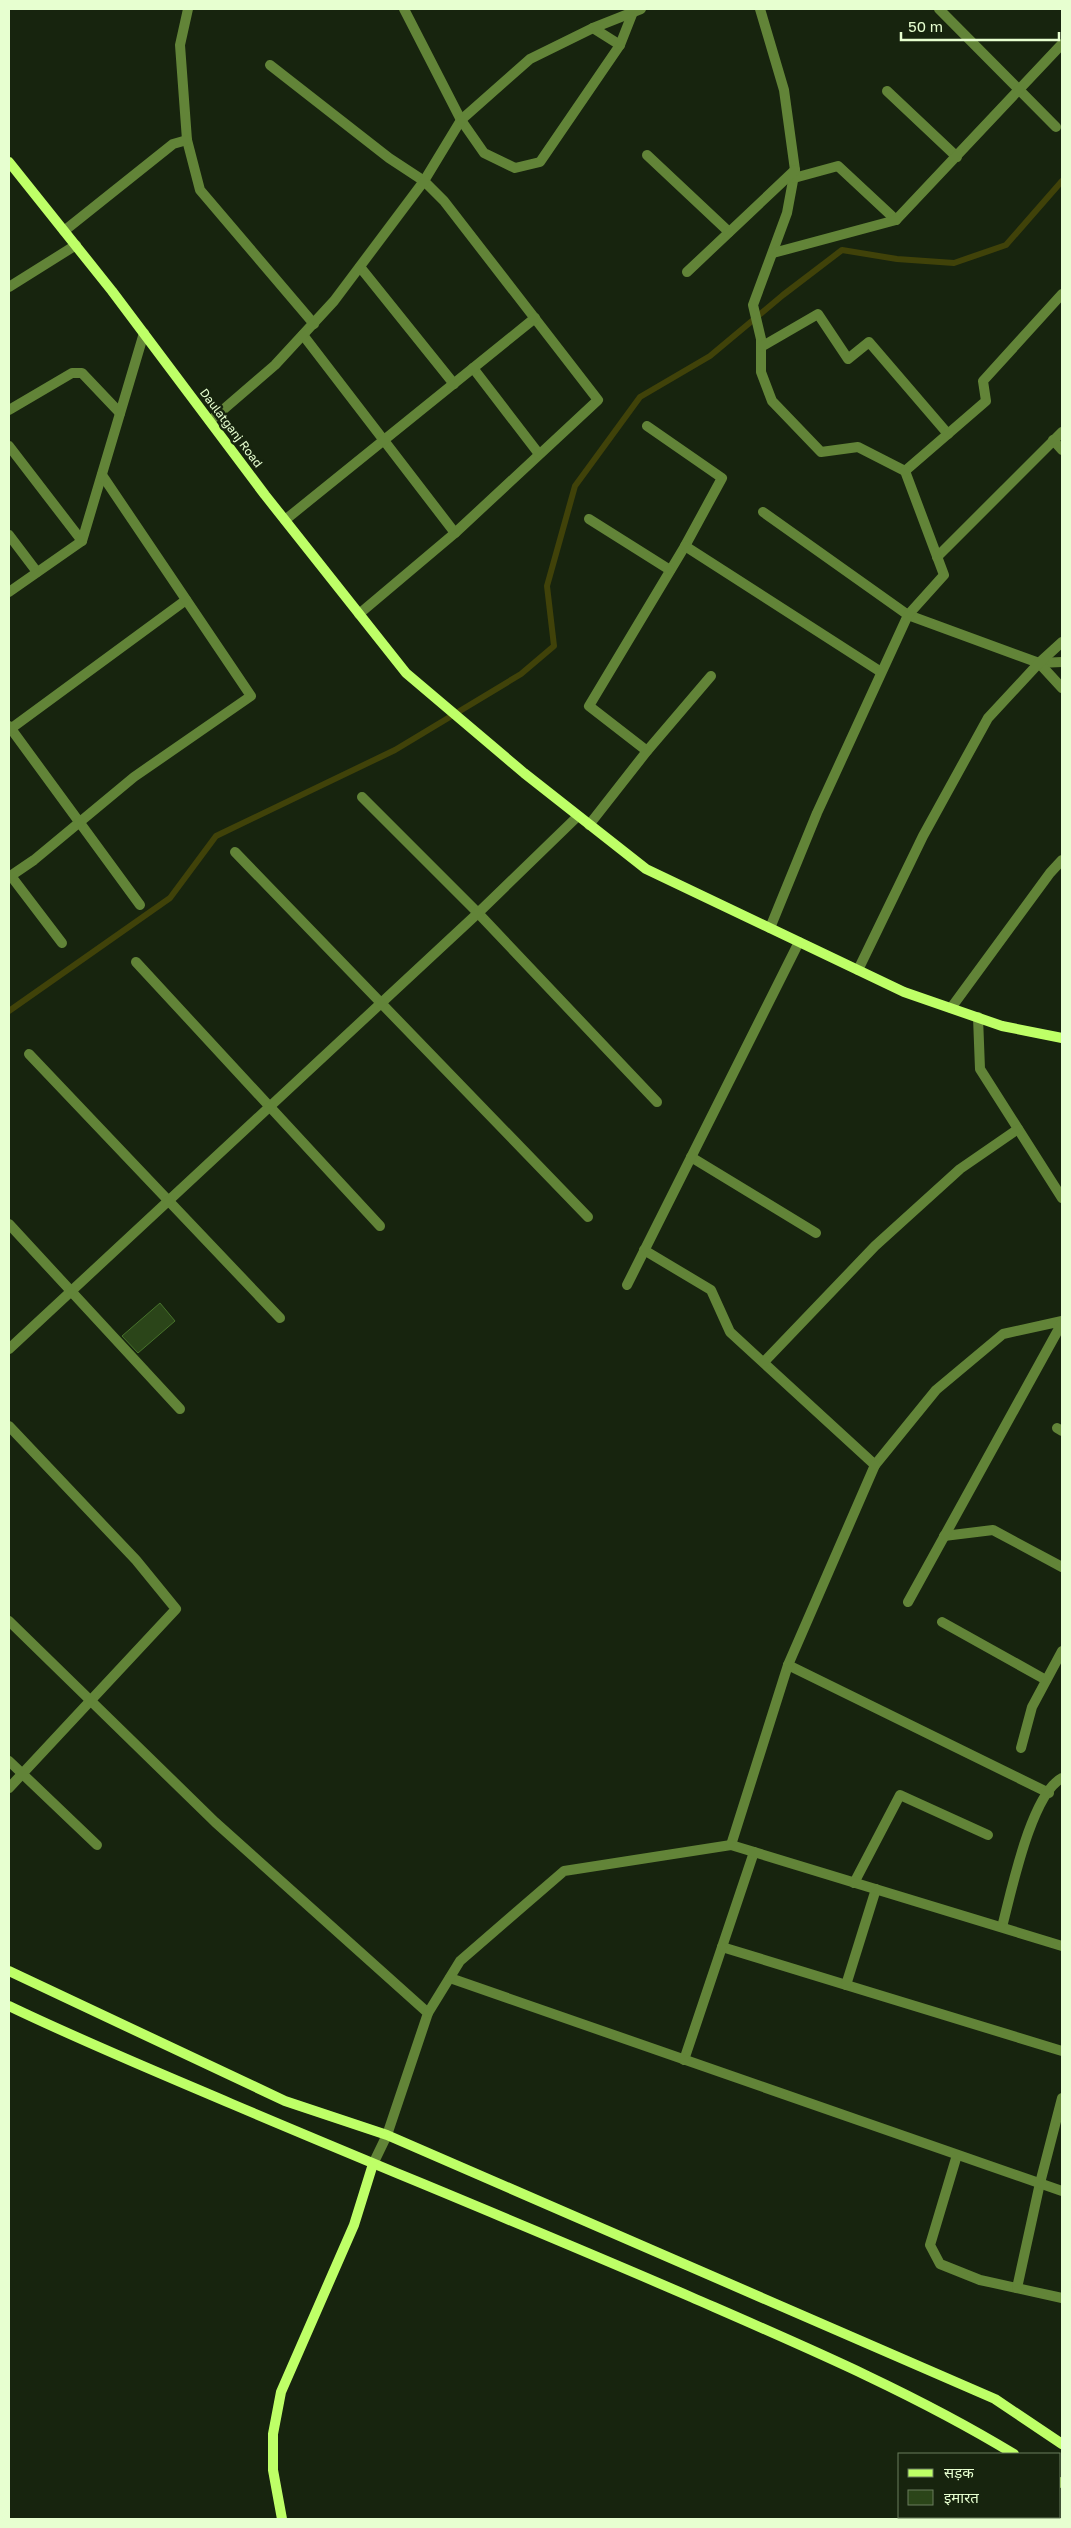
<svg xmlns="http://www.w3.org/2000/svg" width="1071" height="2528" font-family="'Golos Text','Noto Sans Devanagari',sans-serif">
  <rect width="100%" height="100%" fill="#17240e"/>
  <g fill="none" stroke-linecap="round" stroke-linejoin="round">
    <path stroke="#404209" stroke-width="6" d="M9 1011 170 898 216 836 395 750 521 674 554 646 547 586 575 486 640 397 710 356 783 295 842 250 897 259 954 263 1006 245 1062 181"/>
  </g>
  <path fill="#2b4519" stroke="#47722b" d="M160 1303 175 1321 138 1353 122 1336Z"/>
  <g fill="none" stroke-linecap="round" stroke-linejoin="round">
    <g stroke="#628438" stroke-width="10">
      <path d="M188 9 180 45 187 140 200 190 314 324"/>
      <path d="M404 9 461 120 484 153 515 168 540 162 620 45 633 12"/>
      <path d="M760 9 784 90 795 170 787 213 753 305 761 339V372L772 401 821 452 858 447 905 471"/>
      <path d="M939 9 1056 127"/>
      <path d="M593 28 620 45"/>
      <path d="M270 65 389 158 424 181 444 201 598 400 455 533 359 614"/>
      <path d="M887 91 957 157"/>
      <path d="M647 155 729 232"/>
      <path d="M794 178 838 166 896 220"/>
      <path d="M64 231 173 144 187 140"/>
      <path d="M773 253 896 220 1062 44"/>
      <path d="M360 267 454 384"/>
      <path d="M687 272 795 170"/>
      <path d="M9 287 76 245"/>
      <path d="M303 335 455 533"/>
      <path d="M761 347 818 314 848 359 869 342 948 434"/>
      <path d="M473 368 539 454"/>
      <path d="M210 421 275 365 334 301 424 181 461 120 530 59 593 28 641 9"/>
      <path d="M647 426 722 478 685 546 589 706 647 751"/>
      <path d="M1053 440 1062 450"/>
      <path d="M763 512 908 615 1039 663 1062 662"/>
      <path d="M589 519 670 570"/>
      <path d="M285 520 535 318"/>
      <path d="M685 546 881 672"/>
      <path d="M937 557 1062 432"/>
      <path d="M1039 663 1062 688"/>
      <path d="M589 825 647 751 711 676"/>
      <path d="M770 928 817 813 908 615 944 575 905 471 986 401 983 381 1062 294"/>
      <path d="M858 970 923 836 988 718 1039 663 1062 642"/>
      <path d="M951 1008 1050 873 1062 860"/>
      <path d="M978 1017 980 1069 1062 1198"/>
      <path d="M691 1157 816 1233"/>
      <path d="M644 1250 711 1290 730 1332 875 1465 936 1390 1003 1334 1062 1321"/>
      <path d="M627 1285 799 942"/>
      <path d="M764 1362 875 1246 960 1169 1018 1129"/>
      <path d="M9 1426 136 1560 176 1609 9 1788"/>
      <path d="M1057 1428 1062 1431"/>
      <path d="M944 1536 993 1530 1062 1567"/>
      <path d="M908 1602 1062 1323"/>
      <path d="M942 1622 1046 1680"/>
      <path d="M788 1665 1049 1793"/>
      <path d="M1021 1748 1032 1707 1062 1651"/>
      <path d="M9 1761 97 1845"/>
      <path d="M854 1883 900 1795 988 1835"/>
      <path d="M1002 1927C1011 1893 1031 1794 1062 1778"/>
      <path d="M722 1947 1062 2051"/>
      <path d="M846 1985 876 1889"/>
      <path d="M684 2060 754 1852"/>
      <path d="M957 2155 930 2245 940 2264 980 2280 1062 2298"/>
      <path d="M1017 2288 1040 2183 1062 2098"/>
    </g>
    <g stroke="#628438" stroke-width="10">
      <path d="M9 410 72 373H82L120 413"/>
      <path d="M9 446 82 541"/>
      <path d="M9 535 37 572"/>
      <path d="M9 592 82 541 144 333"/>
      <path d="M9 726 140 905"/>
      <path d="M9 730 186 600"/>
      <path d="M362 797 478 913 657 1102"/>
      <path d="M235 852 588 1217"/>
      <path d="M11 876 62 943"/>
      <path d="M9 877 34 860 134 777 251 696 102 475"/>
      <path d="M136 962 380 1226"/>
      <path d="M29 1054 280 1318"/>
      <path d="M9 1224 180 1409"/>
      <path d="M9 1349 478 913 578 816"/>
      <path d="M9 1621 215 1822 428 2013 387 2135 373 2164"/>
      <path d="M731 1845 788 1665 875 1465"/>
      <path d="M450 1978 1062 2191"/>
      <path d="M428 2013 460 1961 564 1871 731 1845 1062 1946"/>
    </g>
    <g stroke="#beff67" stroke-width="10">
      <path d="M9 162 112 291 265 495 406 673 524 773 646 869 904 992 1002 1026 1062 1038"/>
      <path d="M9 1971 285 2101 387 2135 995 2399 1062 2444"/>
      <path d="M9 2006C82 2041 157 2072 232 2104 385 2169 539 2231 691 2297 801 2345 912 2392 1014 2454"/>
      <path d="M1060 2482 1062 2483"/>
      <path d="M282 2519 273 2470V2434L281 2392 354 2225 373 2164"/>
    </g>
  </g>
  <g text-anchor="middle" stroke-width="5" stroke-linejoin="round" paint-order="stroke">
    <g font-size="12" fill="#e7ffd0" stroke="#17240e">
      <text transform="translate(231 428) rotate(53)" y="4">Daulatganj Road</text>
    </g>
  </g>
  <rect width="1071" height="2528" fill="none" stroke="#e7ffd0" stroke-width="20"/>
  <rect x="898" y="2453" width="162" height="65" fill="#17240e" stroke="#6a7c5c"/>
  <rect x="908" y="2469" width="25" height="8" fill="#beff67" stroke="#6a7c5c"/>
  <text x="944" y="2478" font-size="15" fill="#e7ffd0">सड़क</text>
  <rect x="908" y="2490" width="25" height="15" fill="#2b4519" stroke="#6a7c5c"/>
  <text x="944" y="2503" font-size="15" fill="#e7ffd0">इमारत</text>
  <path d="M901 32v8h158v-8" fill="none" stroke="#e7ffd0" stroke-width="2.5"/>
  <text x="908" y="32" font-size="15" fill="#e7ffd0" stroke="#17240e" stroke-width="4" paint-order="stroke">50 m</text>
</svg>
